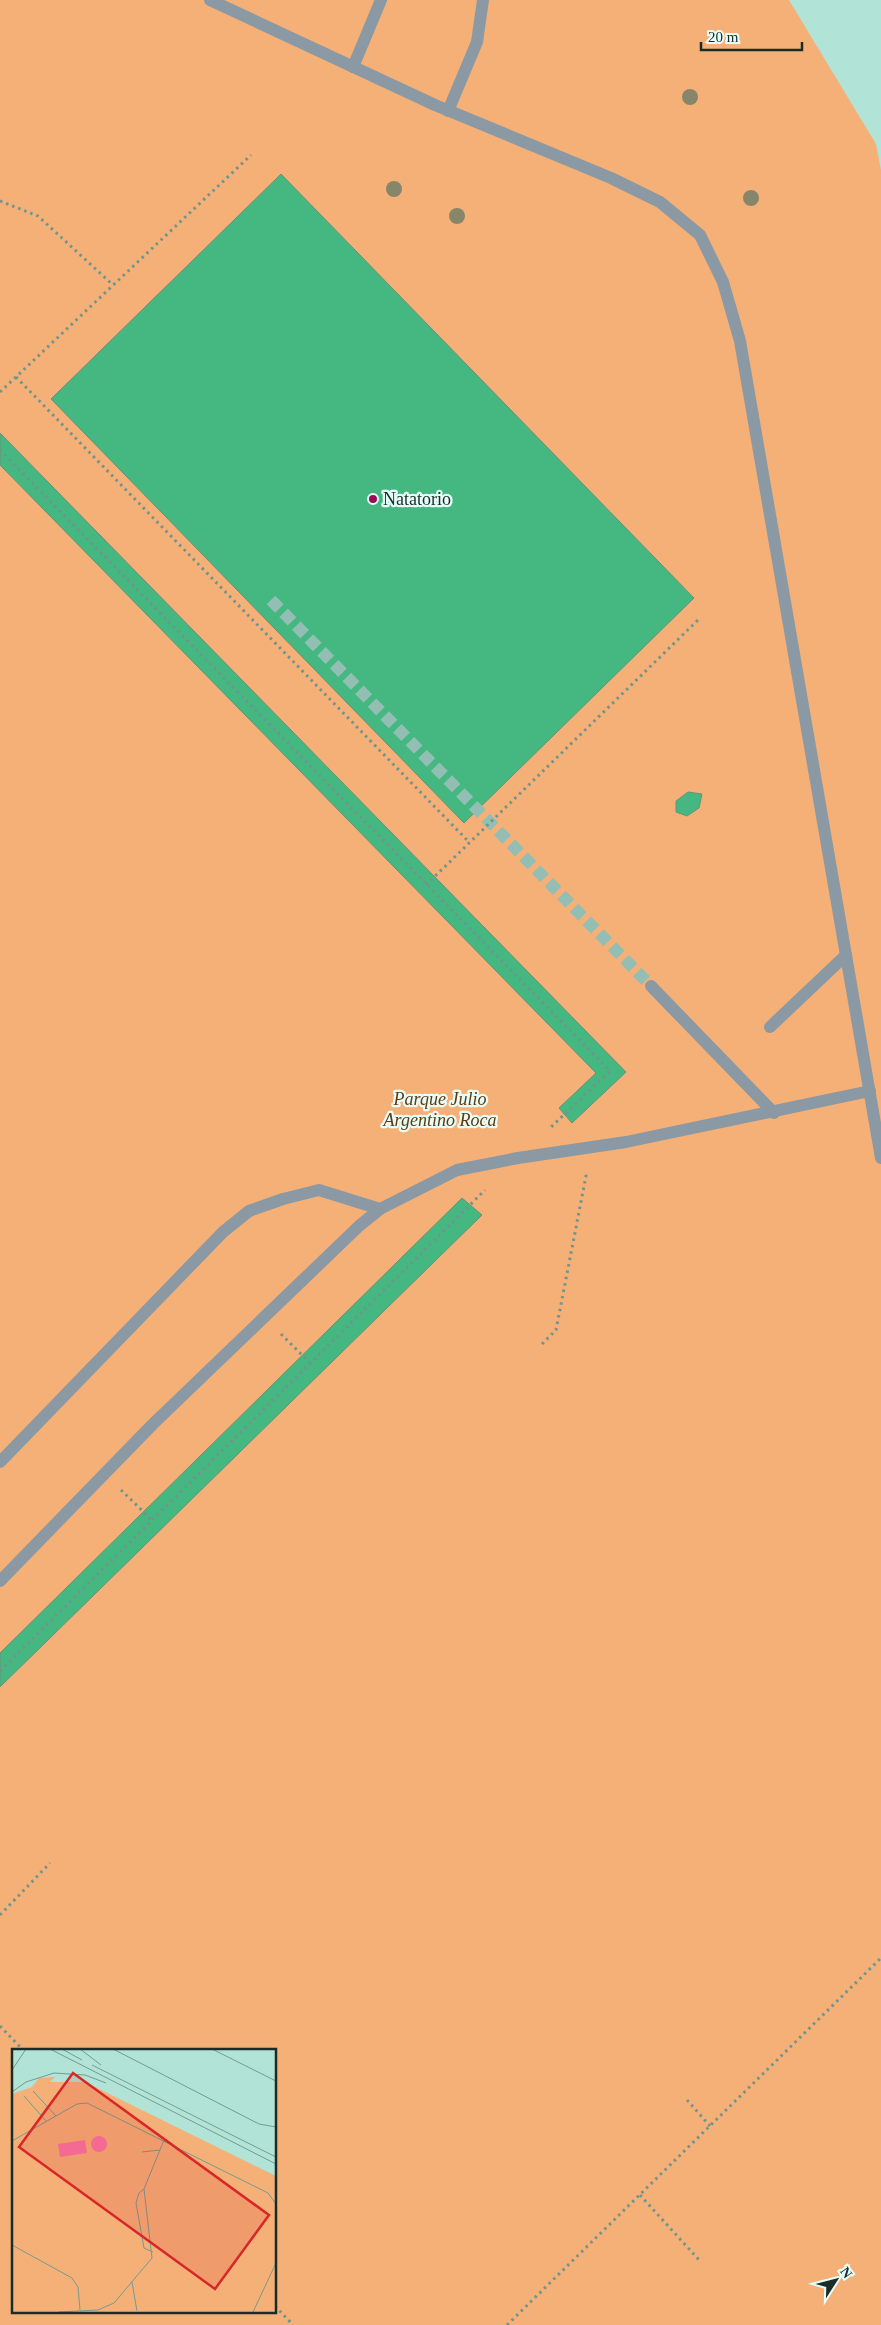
<svg xmlns="http://www.w3.org/2000/svg" width="881" height="2325" font-family="'Times New Roman',serif">
  <rect width="100%" height="100%" fill="#b2e3d7"/>
  <path fill="#f5b078" fill-rule="evenodd" d="M0 0H789L876 144 881 170V2325H0ZM14 2050H275V2311H14Z"/>
  <g fill="#44b880" stroke="#6c907b">
    <path d="M281 174 694 598 464 823 51 399Z"/>
    <path d="M0 433 626 1072 572 1123 559 1108 596 1073 0 465Z"/>
    <path d="M688 792 702 794 699 808 687 816 676 812V801Z"/>
    <path d="M462 1198 482 1215 0 1687V1653Z"/>
  </g>
  <g fill="none" stroke-linecap="round" stroke-linejoin="round">
    <path stroke="#93beb4" stroke-width="12" stroke-dasharray="12 6" stroke-linecap="butt" d="M271 600 651 986"/>
    <g stroke="#71958d" stroke-width="3" stroke-dasharray="2.5 4" stroke-linecap="butt">
      <path d="M0 201 38 216 113 285"/>
      <path d="M16 377 469 842"/>
      <path d="M0 392 251 155"/>
      <path d="M0 450 610 1071 549 1129"/>
      <path d="M426 885 698 620"/>
      <path d="M281 1334 311 1364"/>
      <path d="M542 1344 556 1330 587 1171"/>
      <path d="M121 1490 153 1521"/>
      <path d="M0 1671 485 1190"/>
      <path d="M0 1915 50 1863"/>
      <path d="M0 2026 23 2050"/>
      <path d="M687 2100 710 2126"/>
      <path d="M640 2195 700 2261"/>
      <path d="M275 2306 293 2325"/>
      <path d="M507 2325 881 1958"/>
    </g>
    <g stroke="#8a99a4" stroke-width="12">
      <path d="M210 0 435 105 611 178 660 202 700 235 723 282 740 341 881 1158"/>
      <path d="M353 67 381 0"/>
      <path d="M448 111 477 42 483 0"/>
      <path d="M651 986 774 1113"/>
      <path d="M770 1027 846 955"/>
      <path d="M0 1462 223 1232 249 1211 283 1199 319 1190 380 1209"/>
      <path d="M0 1581 153 1424 359 1226 380 1209 457 1170 518 1158 626 1142 870 1091"/>
    </g>
  </g>
  <g fill="#87866b">
    <circle cx="690" cy="97" r="8"/>
    <circle cx="394" cy="189" r="8"/>
    <circle cx="751" cy="198" r="8"/>
    <circle cx="457" cy="216" r="8"/>
  </g>
  <circle fill="#9d0a55" stroke="#e6fef8" stroke-width="2" cx="373" cy="499" r="5"/>
  <g text-anchor="middle" stroke-width="4.5" stroke-linejoin="round" paint-order="stroke">
    <g font-size="18" fill="#192c28" stroke="#e6fef8" text-anchor="start">
      <text x="383" y="505">Natatorio</text>
    </g>
    <g font-size="18" font-style="italic" fill="#633912" stroke="#e6fef8">
      <text x="440" y="1105">Parque Julio<tspan x="440" dy="21">Argentino Roca</tspan></text>
    </g>
  </g>
  <g transform="translate(12 2049)">
    <rect width="264" height="264" fill="#b2e3d7"/>
    <path d="M43 28 38 33H73L264 127V263H0V45L20 38 27 29Z" fill="#f5b078"/>
    <path d="M79 95a8 8 0 1 1 16 0a8 8 0 1 1-16 0ZM73 91 75 104 48 108 46 95Z" fill="#f976a6"/>
    <path fill="none" stroke="#759a91" stroke-width="1" d="M38 0 264 115M50 0 70 11M68 0 89 16M101 0 247 75 264 78M200 0 264 32M80 16 264 108M0 21 14 0M21 42 44 67M0 43 14 33 42 24 73 26 94 34M12 47 34 72M0 92 65 55 75 54 256 144 264 155M130 103 148 101M132 140 127 144 124 154 132 199 141 203M0 196 60 229 66 238 68 261M120 233 125 262M46 263 86 261 102 254 140 209 132 140 152 91M241 263 264 214"/>
    <path fill="#d62828" fill-opacity="0.15" stroke="#d62828" stroke-width="2.5" d="M61 24 257 166 203 240 7 98Z"/>
    <rect width="264" height="264" fill="none" stroke="#192c28" stroke-width="2.5"/>
  </g>
  <g transform="translate(836 2280) rotate(54)" stroke="#e6fef8" stroke-width="4" paint-order="stroke">
  <path d="M0-4L9 19L0 12L-9 19Z" fill="#192c28"/>
  <text y="-8" font-size="14" font-weight="bold" text-anchor="middle" fill="#192c28">N</text>
  </g>
  <path d="M701 42v8h101v-8" fill="none" stroke="#192c28" stroke-width="2.5"/>
  <text x="708" y="42" font-size="15" fill="#192c28" stroke="#e6fef8" stroke-width="4" paint-order="stroke">20 m</text>
</svg>
